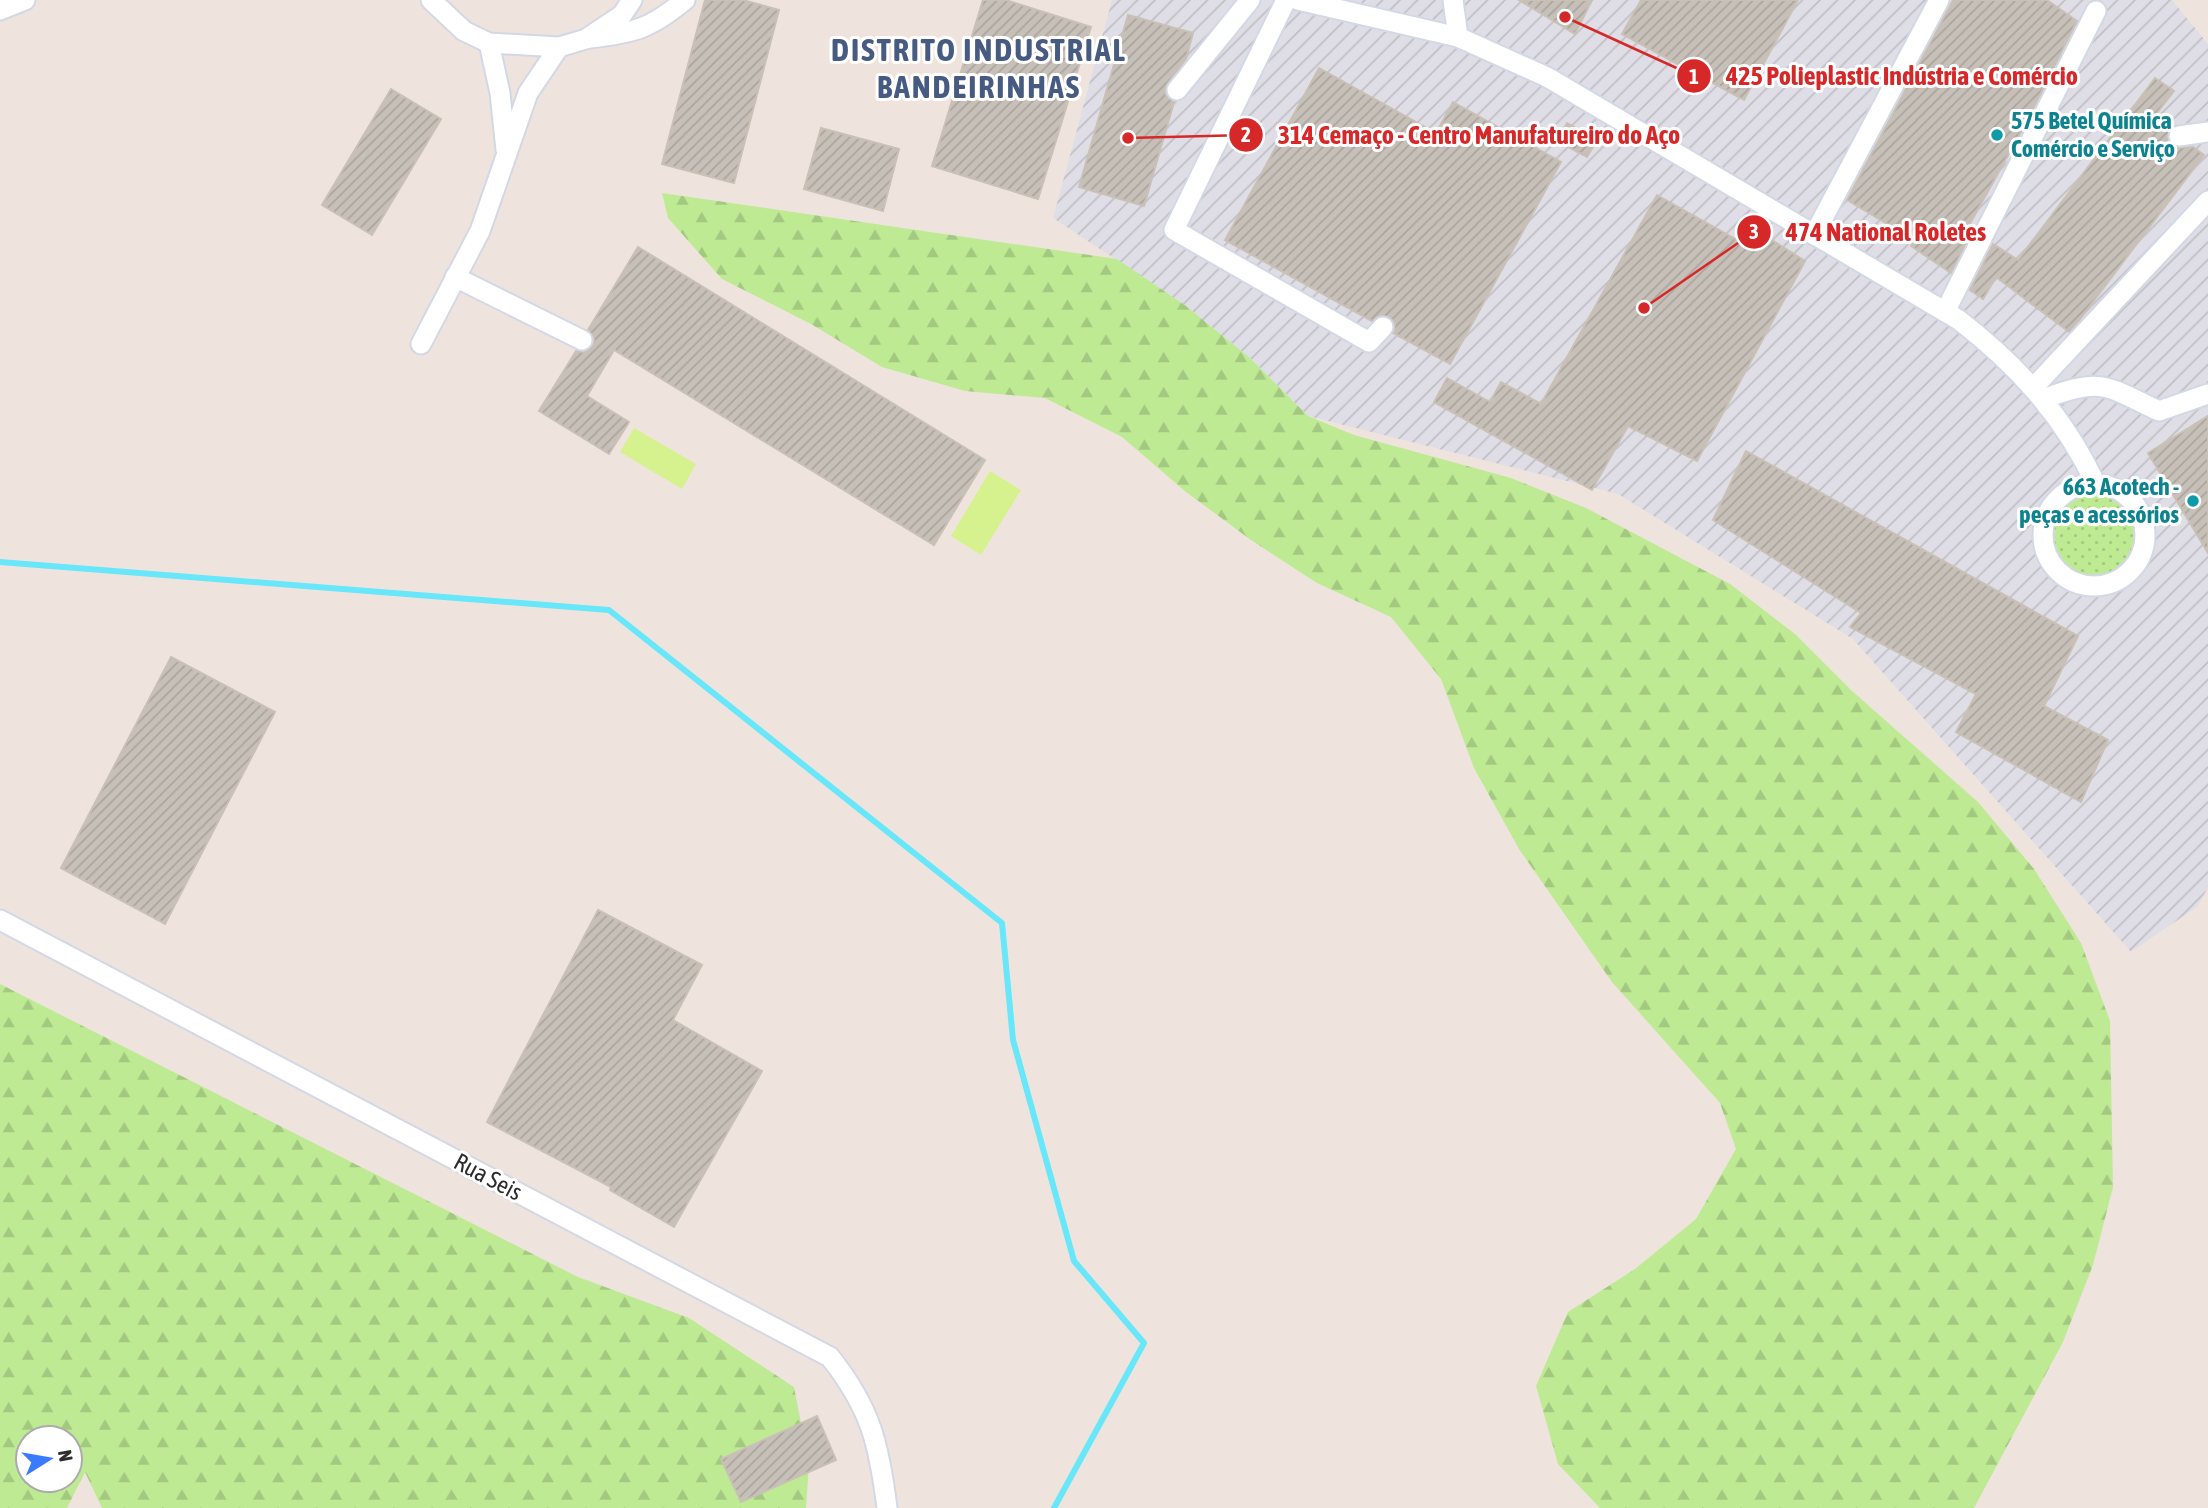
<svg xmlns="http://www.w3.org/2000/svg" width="2208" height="1508" font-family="'Asap Condensed',sans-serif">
  <defs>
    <pattern id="industrial-furrows" width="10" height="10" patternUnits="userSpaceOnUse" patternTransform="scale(1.75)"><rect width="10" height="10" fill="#dfdee6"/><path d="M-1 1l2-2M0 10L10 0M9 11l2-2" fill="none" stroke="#c0bfc5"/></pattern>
    <pattern id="grass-dots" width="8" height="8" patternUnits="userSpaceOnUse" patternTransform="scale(1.75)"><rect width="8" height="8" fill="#beea94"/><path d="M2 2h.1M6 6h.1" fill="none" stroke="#a3c980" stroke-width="1.8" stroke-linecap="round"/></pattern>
    <pattern id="forest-firs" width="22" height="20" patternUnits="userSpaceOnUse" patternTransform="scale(1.75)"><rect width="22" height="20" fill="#beea94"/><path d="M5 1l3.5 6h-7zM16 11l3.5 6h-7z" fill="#a3c980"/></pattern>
    <pattern id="building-hatch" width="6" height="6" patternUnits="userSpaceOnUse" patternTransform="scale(1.75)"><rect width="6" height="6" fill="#c6c0b8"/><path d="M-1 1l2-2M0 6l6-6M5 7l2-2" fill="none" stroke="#aaa59e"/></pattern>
  </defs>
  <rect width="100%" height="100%" fill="#eee4dd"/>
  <path fill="url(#industrial-furrows)" d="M1112 0H2172L2208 44V887L2198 906 2131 952 1853 639 1618 494 1308 416 1250 358 1186 306 1053 218Z"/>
  <circle fill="url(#grass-dots)" cx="2094" cy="535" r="41"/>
  <g fill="url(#forest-firs)" fill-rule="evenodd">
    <path d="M662 193 1117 259 1186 306 1250 358 1308 416 1354 435 1511 478 1586 508 1730 584 1795 634 1852 691 1978 802 2034 869 2081 943 2110 1021 2113 1187 2093 1265 2063 1342 1974 1508H1600L1558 1464 1536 1386 1568 1312 1635 1269 1696 1219 1736 1149 1720 1103 1612 982 1519 849 1474 768 1441 679 1391 617 1317 583 1251 540 1186 492 1122 437 1045 398 965 391 882 367 811 324 722 279 668 218Z"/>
    <path d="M0 984 578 1277 689 1318 794 1387 809 1464 806 1508H102L85 1472 67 1508H0ZM28 1438H70V1480H28Z"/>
  </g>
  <g fill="#d6f28f">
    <path d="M634 428 696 464 682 489 620 452Z"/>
    <path d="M990 471 1021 490 981 555 951 536Z"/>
  </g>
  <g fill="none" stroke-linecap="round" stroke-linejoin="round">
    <path stroke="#67e7f9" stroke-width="6" d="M0 562 609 610 1002 923 1013 1040 1074 1261 1144 1343 1054 1508"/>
  </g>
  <g fill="url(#building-hatch)" stroke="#cac0b6" stroke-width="2">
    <path d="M705 0H743L779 10 734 183 662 164Z"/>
    <path d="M983 0H1006L1091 27 1038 199 932 166Z"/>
    <path d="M1519 0H1592L1575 34Z"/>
    <path d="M1641 0H1798L1744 100 1622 34Z"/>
    <path d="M1953 0H2047L2077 21 2026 123 1967 229 1972 232 1951 273 1911 246 1914 240 1847 200Z"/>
    <path d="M1128 15 1193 33 1186 59 1165 87 1166 95 1174 102 1144 206 1079 187Z"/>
    <path d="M1319 68 1436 133 1453 102 1561 162 1450 364 1393 333 1395 324 1391 318 1380 315 1372 321 1225 240Z"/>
    <path d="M2155 78 2174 91 2154 117 2169 129V143L2175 148 2193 147 2204 155 2080 319 2069 332 1996 277 1983 299 1970 290 1993 244 2018 260Z"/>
    <path d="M391 89 441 119 372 235 322 205Z"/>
    <path d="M1567 123 1597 140 1587 157 1557 141Z"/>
    <path d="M821 128 899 149 883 211 804 189Z"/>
    <path d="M1657 195 1748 246 1756 230 1805 261 1697 461 1628 426 1592 490 1434 402 1447 378 1490 402 1501 382 1541 404Z"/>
    <path d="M638 247 985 460 934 545 614 350 587 396 629 422 609 454 539 411 576 351 583 352 593 346 594 339 588 330Z"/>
    <path d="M2208 416V553L2148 453Z"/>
    <path d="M1746 451 2078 636 2044 706 2108 740 2081 802 1956 732 1976 694 1850 627 1861 613 1713 520Z"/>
    <path d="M171 657 275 712 165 924 61 868Z"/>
    <path d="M598 910 702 965 673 1020 762 1071 674 1227 610 1190 611 1187 487 1122Z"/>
    <path d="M817 1416 836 1460 741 1502 721 1459Z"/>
  </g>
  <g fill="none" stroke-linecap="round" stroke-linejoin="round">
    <g stroke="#d2d8e5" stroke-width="23">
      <g id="minor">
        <path d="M431 0 464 31 489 43 559 47 586 39 622 15 632 0"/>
        <path d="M1286 0 1174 230 1369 342 1383 327"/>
        <path d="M1298 0 1458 37 1547 77 1959 320C2017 365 2064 416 2095 483"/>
        <path d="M1453 0 1458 37"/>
        <path d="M0 10 25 0"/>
        <path d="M590 38C634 33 650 29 685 0"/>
        <path d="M489 43 500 93 506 150"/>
        <path d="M1177 90 1250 0"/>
        <path d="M2179 136 2208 132"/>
        <path d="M1814 235 1939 0"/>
        <path d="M455 277 582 340"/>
        <path d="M1945 312 2096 11"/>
        <path d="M421 344 480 231 528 93 559 47"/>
        <path d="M2033 388 2208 201"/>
        <path d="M2043 399C2102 377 2104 385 2159 411L2208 394"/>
        <circle cx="2094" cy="535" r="51"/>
        <path d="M0 920 830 1357C871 1409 879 1444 887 1508"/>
      </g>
    </g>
    <use href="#minor" stroke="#fff" stroke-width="19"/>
  </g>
  <g fill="#0f9aa8" stroke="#fff" stroke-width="2.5">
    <circle cx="1997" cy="135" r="7"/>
    <circle cx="2193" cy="501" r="7"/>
  </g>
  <g text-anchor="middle" stroke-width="6" stroke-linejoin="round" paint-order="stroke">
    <g font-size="24" font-weight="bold" fill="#0d838f" stroke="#fff" text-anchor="start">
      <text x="2011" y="129">575 Betel Química<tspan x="2011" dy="28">Comércio e Serviço</tspan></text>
      <text x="2179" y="495" text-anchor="end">663 Acotech -<tspan x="2179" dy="28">peças e acessórios</tspan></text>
    </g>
    <g font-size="24" fill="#2c2c2c" stroke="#fff">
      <text transform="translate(488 1177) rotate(28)" y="8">Rua Seis</text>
    </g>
    <g font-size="32" font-weight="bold" letter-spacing="2" fill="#475a81" stroke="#fff">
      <text x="979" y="61">DISTRITO INDUSTRIAL<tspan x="979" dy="37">BANDEIRINHAS</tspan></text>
    </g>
  </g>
  <path fill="none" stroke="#d62828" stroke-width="2.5" d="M1565 17L1694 76M1128 138L1246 135M1644 308L1754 232"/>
  <g fill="#d62828" stroke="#fff" stroke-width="2.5">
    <circle cx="1565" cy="17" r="7"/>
    <circle cx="1128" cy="138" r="7"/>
    <circle cx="1644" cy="308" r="7"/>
    <circle cx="1694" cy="76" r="18"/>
    <circle cx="1246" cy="135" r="18"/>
    <circle cx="1754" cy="232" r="18"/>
  </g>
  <g font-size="21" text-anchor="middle" font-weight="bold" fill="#fff">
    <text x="1694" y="84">1</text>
    <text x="1246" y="142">2</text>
    <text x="1754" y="239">3</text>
  </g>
  <g font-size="26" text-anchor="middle" font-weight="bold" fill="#d62828" stroke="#fff" stroke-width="6" stroke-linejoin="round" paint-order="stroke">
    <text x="1902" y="85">425 Polieplastic Indústria e Comércio</text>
    <text x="1479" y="144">314 Cemaço - Centro Manufatureiro do Aço</text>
    <text x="1886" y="241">474 National Roletes</text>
  </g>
  <g transform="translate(49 1459) rotate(79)"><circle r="33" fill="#ffffff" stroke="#ababab" stroke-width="2"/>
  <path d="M0-5L12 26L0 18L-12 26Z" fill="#397aff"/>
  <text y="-10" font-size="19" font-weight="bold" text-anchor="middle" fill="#2c2c2c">N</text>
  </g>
</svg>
